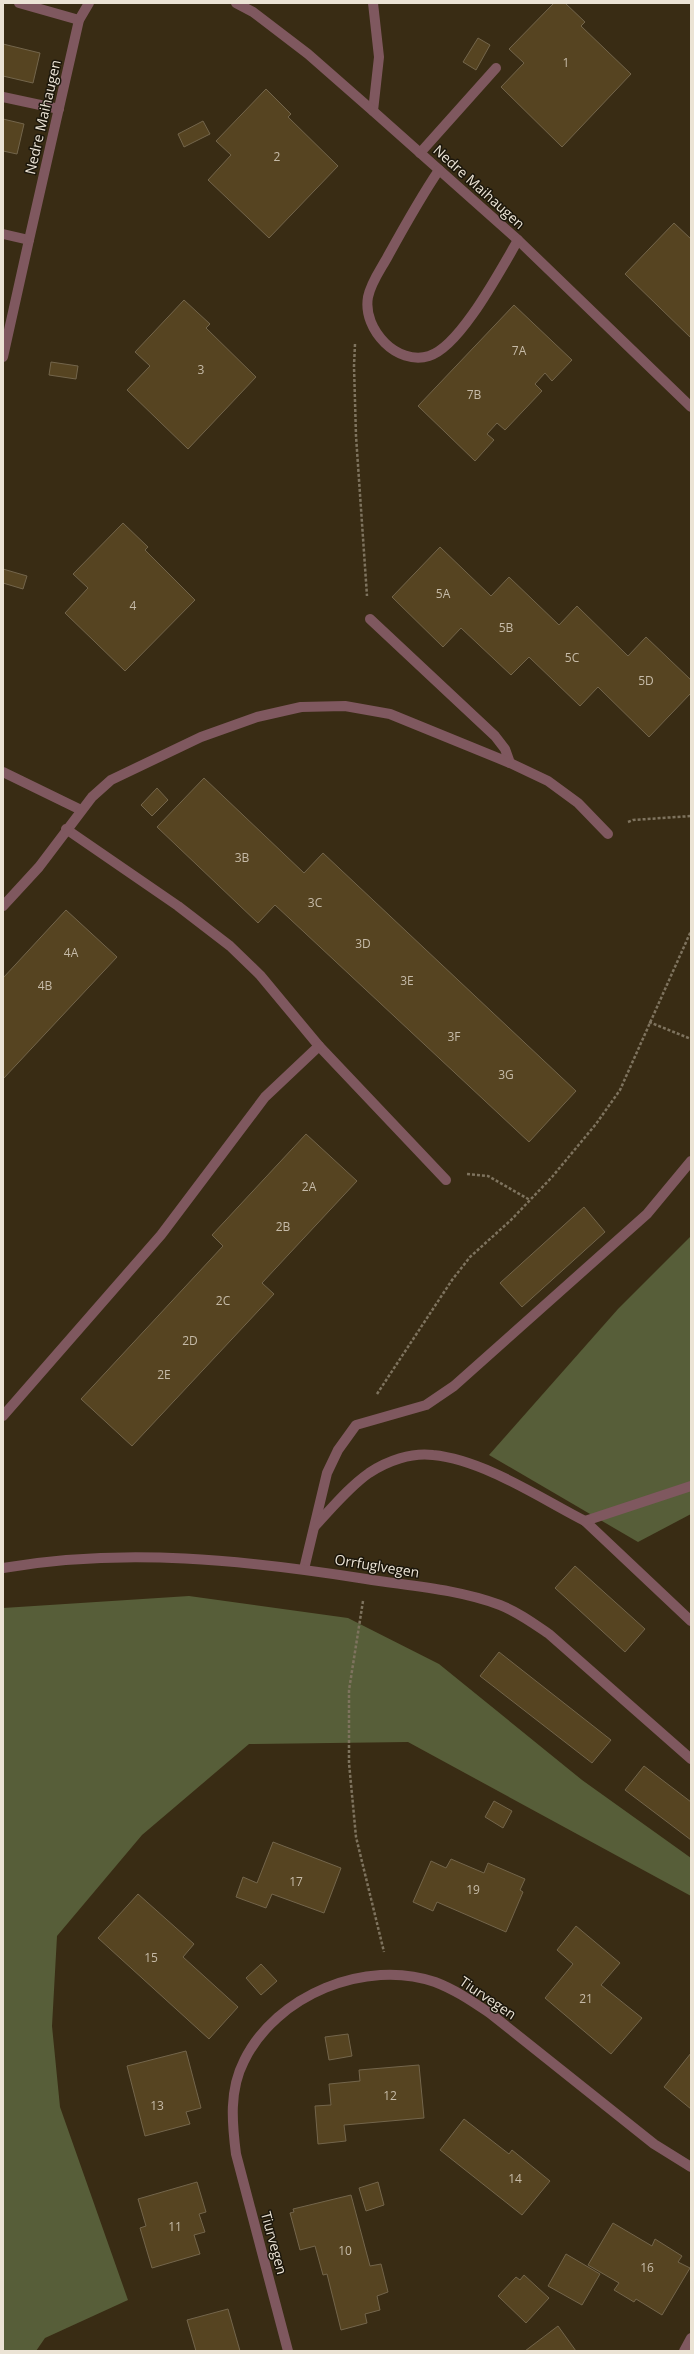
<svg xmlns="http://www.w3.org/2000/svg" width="694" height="2354" font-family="'Open Sans',sans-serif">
  <rect width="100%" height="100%" fill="#392c14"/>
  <g fill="#575e39">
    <path d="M691 1236V1514L638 1542 489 1455 618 1309Z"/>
    <path d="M189 1596 348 1618 439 1664 582 1780 691 1858V1896L408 1742 249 1744 142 1835 57 1936 52 2026 60 2107 128 2300 45 2338 36 2351H3V1608Z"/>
  </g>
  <g fill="#564421" stroke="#73654b">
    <path d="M554 3H565L585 22 581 26 631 74 562 147 501 87 524 63 509 49Z"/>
    <path d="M478 38 490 45 476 70 463 62Z"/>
    <path d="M3 44 40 53 33 83 3 76Z"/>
    <path d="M266 89 291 114 288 117 338 166 269 238 208 180 231 155 216 141Z"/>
    <path d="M3 119 24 124 17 154 3 151Z"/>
    <path d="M203 121 210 134 184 147 178 134Z"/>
    <path d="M674 223 691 239V338L625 274Z"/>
    <path d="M184 300 210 324 206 328 256 377 188 449 127 390 150 366 135 352Z"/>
    <path d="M514 305 572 360 552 381 545 373 535 384 542 391 505 430 497 423 487 434 494 440 475 461 418 406Z"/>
    <path d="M51 362 78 366 76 379 49 375Z"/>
    <path d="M123 523 148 547 145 550 195 600 125 671 65 613 88 588 73 574Z"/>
    <path d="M440 547 491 596 509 577 559 625 577 606 628 656 646 637 691 680V693L649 737 598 687 580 706 529 657 511 675 461 628 443 647 392 597Z"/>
    <path d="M3 569 27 576 23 589 3 583Z"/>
    <path d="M204 778 304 873 323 853 576 1091 529 1142 275 905 258 923 157 827Z"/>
    <path d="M157 788 168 800 152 816 141 805Z"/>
    <path d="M66 910 117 957 3 1079V978Z"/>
    <path d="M306 1134 357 1181 262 1283 274 1294 132 1446 81 1399 223 1246 212 1235Z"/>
    <path d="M584 1207 605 1232 522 1307 500 1283Z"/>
    <path d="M575 1566 645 1629 625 1652 555 1588Z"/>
    <path d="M499 1652 611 1740 592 1763 480 1676Z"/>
    <path d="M644 1766 691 1802V1840L625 1790Z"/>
    <path d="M494 1801 512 1811 503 1828 485 1817Z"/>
    <path d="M273 1842 341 1868 324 1913 272 1894 266 1908 236 1897 243 1877 257 1883Z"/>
    <path d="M451 1859 484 1873 488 1863 525 1879 520 1890 523 1892 506 1932 437 1902 433 1911 413 1902 431 1861 446 1868Z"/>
    <path d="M138 1894 194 1944 183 1957 238 2007 209 2039 98 1938Z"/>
    <path d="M576 1926 620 1963 601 1985 642 2018 611 2054 545 1998 573 1964 557 1950Z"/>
    <path d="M261 1964 277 1981 261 1995 246 1978Z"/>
    <path d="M348 2034 352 2056 329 2060 325 2037Z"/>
    <path d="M186 2051 201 2108 186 2112 190 2124 145 2136 127 2066Z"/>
    <path d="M691 2053V2109L664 2087Z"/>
    <path d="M419 2065 424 2118 344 2125 346 2141 318 2144 315 2106 331 2105 329 2084 360 2081 359 2070Z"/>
    <path d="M464 2119 509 2154 512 2150 550 2181 522 2215 440 2150Z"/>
    <path d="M197 2182 206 2212 199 2214 205 2232 194 2235 200 2254 152 2268 140 2228 146 2226 138 2199Z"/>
    <path d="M378 2182 384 2205 366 2211 359 2188Z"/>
    <path d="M351 2195 370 2266 381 2264 388 2292 377 2296 380 2310 365 2314 367 2323 341 2330 327 2274 323 2275 315 2246 300 2250 290 2213 294 2212 293 2209Z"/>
    <path d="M613 2223 652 2246 655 2239 682 2256 678 2262 690 2268 662 2315 636 2299 634 2302 614 2290 619 2283 588 2265Z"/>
    <path d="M566 2254 600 2274 582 2305 548 2286Z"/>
    <path d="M524 2275 549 2298 526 2323 498 2296 516 2277 520 2280Z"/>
    <path d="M228 2309 240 2351H196L187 2320Z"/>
    <path d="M558 2326 576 2351H525Z"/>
  </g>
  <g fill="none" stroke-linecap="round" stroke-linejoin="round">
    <g stroke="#7e735e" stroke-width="2.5" stroke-dasharray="3 2" stroke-linecap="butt">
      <path d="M355 344 354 366 356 436 367 596"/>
      <path d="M628 822 633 820 691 816"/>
      <path d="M649 1022 691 1039"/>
      <path d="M467 1174 488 1176 530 1200"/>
      <path d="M377 1394 452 1280 470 1257 511 1220 552 1177 596 1124 620 1090 691 931"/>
      <path d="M363 1601 349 1690V1763L356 1837 384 1952"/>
    </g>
    <g stroke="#7f585f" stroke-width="10">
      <path d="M19 3 79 20"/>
      <path d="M3 97 59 109"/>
      <path d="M373 111 379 57 373 3"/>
      <path d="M420 153 496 68"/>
      <path d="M585 1521 691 1621"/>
      <path d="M304 1569 327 1473 338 1450 356 1425 426 1405 454 1386 647 1214 691 1161"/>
      <path d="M684 2351 691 2338"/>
    </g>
    <g stroke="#7f585f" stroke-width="10">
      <path d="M236 3 253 12 308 54 373 111 518 240 691 407"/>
      <path d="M439 170C420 198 404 227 388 256 381 269 371 282 368 297 365 314 373 331 385 343 396 354 413 361 429 356 460 347 501 269 518 240"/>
      <path d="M3 234 29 240 3 357"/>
      <path d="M29 240 79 20 89 3"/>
      <path d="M370 619 495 736 505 749 510 763"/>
      <path d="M3 772 81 810"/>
      <path d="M66 829 178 906 230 946 260 975 319 1046 446 1180"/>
      <path d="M3 906 39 867 92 797 111 780 201 737 257 717 301 707 345 706 390 714 510 763 548 781 578 803 608 834"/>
      <path d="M3 1416 161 1235 265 1097 319 1046"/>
      <path d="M315 1526C332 1508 349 1487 369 1473 387 1461 412 1452 433 1455 484 1460 540 1498 585 1521L691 1486"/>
      <path d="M3 1568C124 1547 246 1560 366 1579 411 1586 457 1589 500 1605 518 1612 533 1623 549 1634L691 1759"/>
      <path d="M288 2351 236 2154C232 2123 229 2090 244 2061 276 1995 366 1958 435 1982 456 1990 473 2002 491 2014L654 2144 691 2167"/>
    </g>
  </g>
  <g text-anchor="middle" stroke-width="3" stroke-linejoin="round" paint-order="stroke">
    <g font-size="12" fill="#c6bba8">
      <text x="566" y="67">1</text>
      <text x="277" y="161">2</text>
      <text x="519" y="355">7A</text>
      <text x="201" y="374">3</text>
      <text x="474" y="399">7B</text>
      <text x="443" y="598">5A</text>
      <text x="133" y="610">4</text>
      <text x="506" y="632">5B</text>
      <text x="572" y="662">5C</text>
      <text x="646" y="685">5D</text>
      <text x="242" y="862">3B</text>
      <text x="315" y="907">3C</text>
      <text x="363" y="948">3D</text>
      <text x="71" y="957">4A</text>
      <text x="407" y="985">3E</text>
      <text x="45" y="990">4B</text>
      <text x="454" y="1041">3F</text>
      <text x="506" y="1079">3G</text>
      <text x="309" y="1191">2A</text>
      <text x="283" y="1231">2B</text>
      <text x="223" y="1305">2C</text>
      <text x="190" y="1345">2D</text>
      <text x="164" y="1379">2E</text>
      <text x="296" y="1886">17</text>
      <text x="473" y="1894">19</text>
      <text x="151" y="1962">15</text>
      <text x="586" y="2003">21</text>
      <text x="390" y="2100">12</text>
      <text x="157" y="2110">13</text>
      <text x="515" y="2183">14</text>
      <text x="175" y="2231">11</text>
      <text x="345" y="2255">10</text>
      <text x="647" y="2272">16</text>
    </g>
    <g font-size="14" fill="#ebe3d5" stroke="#1b160b">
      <text transform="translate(43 117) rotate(-77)" y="5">Nedre Maihaugen</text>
      <text transform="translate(479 187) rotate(42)" y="5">Nedre Maihaugen</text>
      <text transform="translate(377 1566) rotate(9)" y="5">Orrfuglvegen</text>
      <text transform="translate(488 1998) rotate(34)" y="5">Tiurvegen</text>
      <text transform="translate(274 2243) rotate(75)" y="5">Tiurvegen</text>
    </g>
  </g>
  <rect width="694" height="2354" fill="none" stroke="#ebe3d5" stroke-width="8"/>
</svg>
